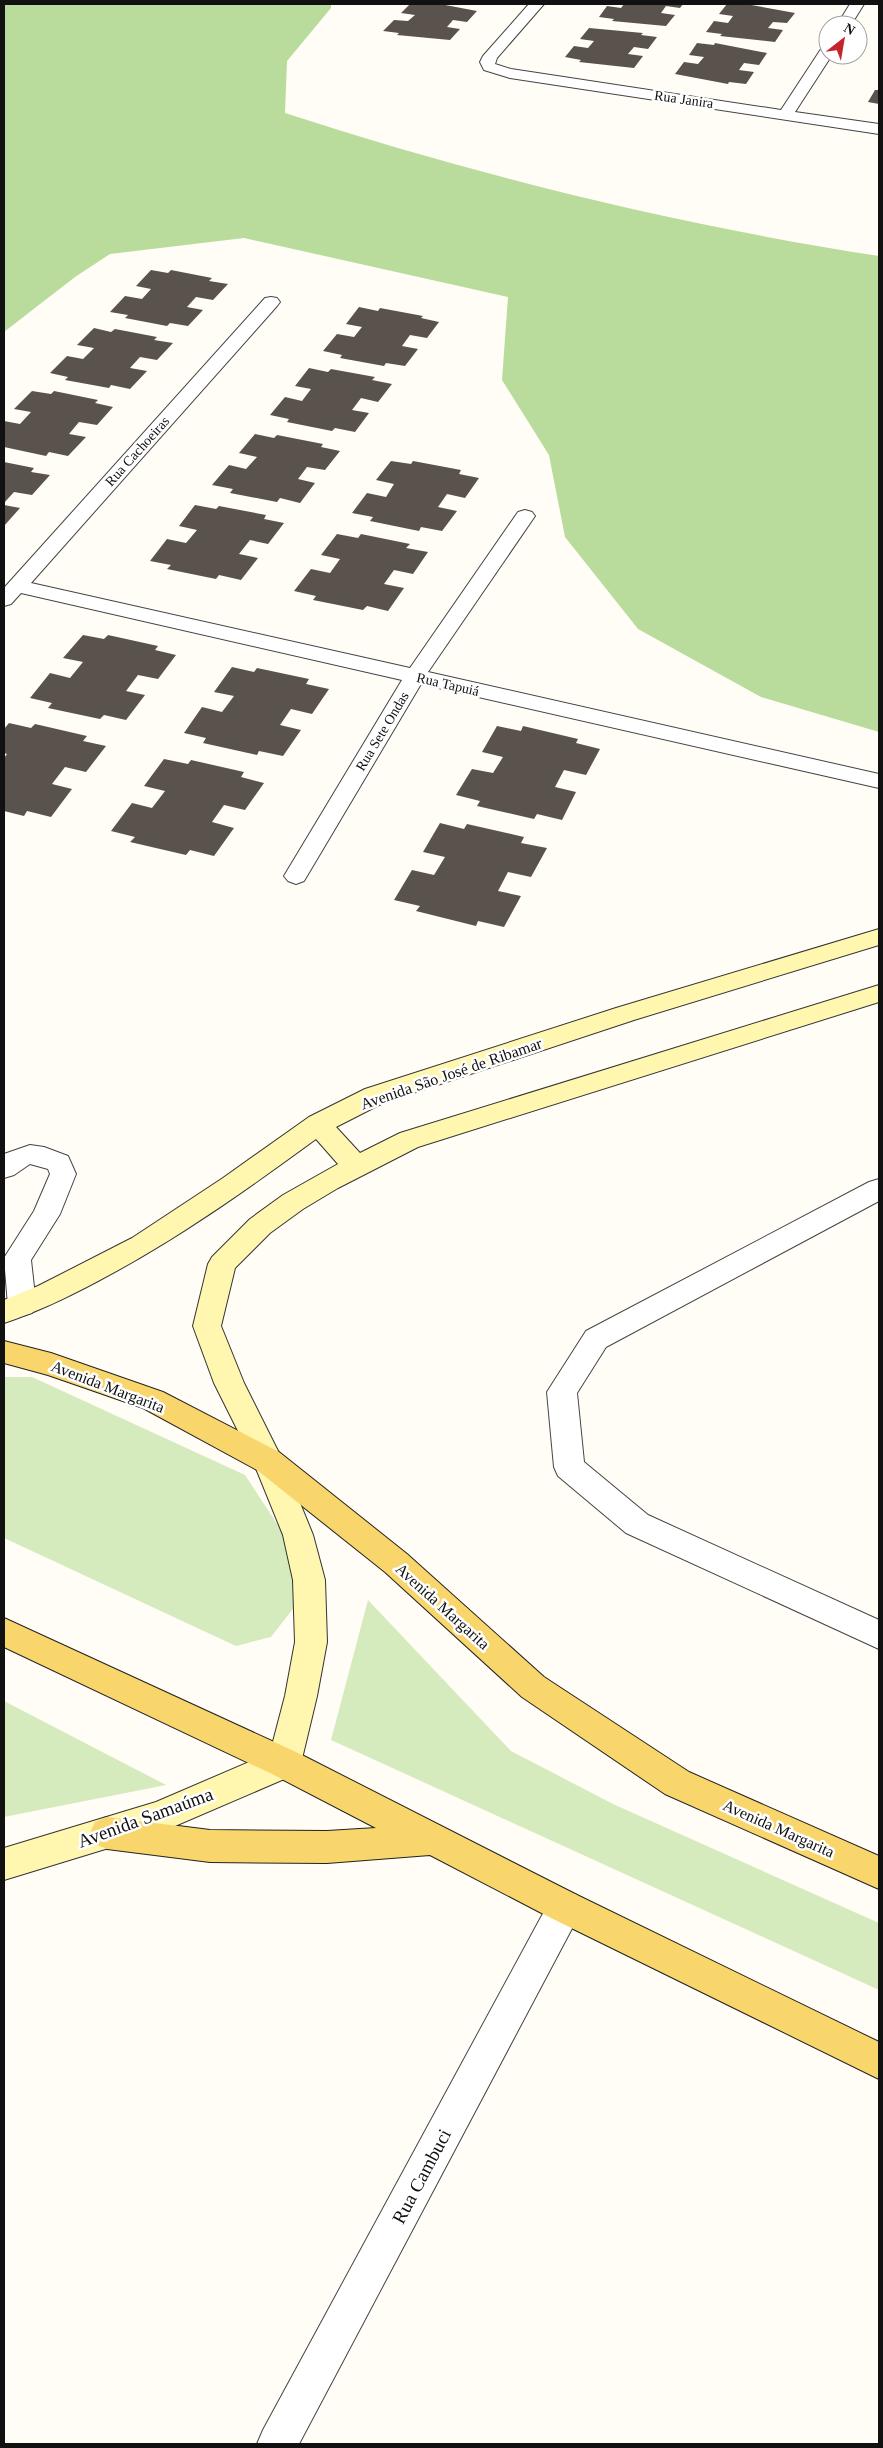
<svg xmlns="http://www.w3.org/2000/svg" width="883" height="2448" font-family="'Times New Roman',serif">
  <rect width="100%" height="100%" fill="#fffdf5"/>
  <g fill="#d5ebbd">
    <path d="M4 1377H32L245 1475 300 1559 299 1601 271 1637 236 1646 4 1538Z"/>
    <path d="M368 1600 511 1751 613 1804 879 1923V1990L331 1740Z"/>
    <path d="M4 1701 166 1785 4 1817Z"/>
  </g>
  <path fill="#b9dc9c" d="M4 4H331V8L287 61 285 113C479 176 678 225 879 256V732L761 697 638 629 565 537 549 455 502 380 508 297 244 238 110 254 75 277 4 332Z"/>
  <g fill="#5a524d">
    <path d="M410 4H440L477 11 467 22 453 20 447 27 460 29 450 40 397 35 399 33 383 31 394 20 408 21 415 15 401 13Z"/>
    <path d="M624 4H683L680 8 666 6 661 13 675 15 666 26 612 21 614 19 599 17 607 6 621 8Z"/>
    <path d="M727 4H746L795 13 787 23 773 22 768 28 783 30 775 42 720 36 722 34 706 32 714 21 728 23 733 16 719 14Z"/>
    <path d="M589 28 643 33 641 35 657 37 648 49 634 47 628 54 643 56 634 68 579 62 581 60 565 57 574 46 588 48 594 41 580 39Z"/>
    <path d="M697 43 714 45 715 43 767 53 759 65 744 63 739 70 754 72 746 84 729 82 728 84 675 74 684 62 698 64 704 57 689 55Z"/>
    <path d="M875 90H879V104L868 102Z"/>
    <path d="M151 270 168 273 171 270 212 278 209 281 228 284 213 300 196 297 187 307 203 310 188 326 170 323 167 326 125 318 128 315 110 312 125 296 142 299 151 289 136 286Z"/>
    <path d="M359 307 378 311 380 308 423 316 421 318 439 322 427 338 410 335 402 346 418 349 405 366 386 363 384 366 340 358 342 355 323 351 337 334 354 337 362 327 346 324Z"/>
    <path d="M94 328 111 332 115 329 157 337 154 340 173 343 157 360 140 357 130 368 147 371 130 389 111 385 109 388 65 380 68 377 50 373 67 356 83 359 94 348 77 345Z"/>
    <path d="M309 368 328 372 331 369 375 377 372 380 392 384 378 402 361 398 352 410 369 413 355 432 335 428 332 431 287 422 289 419 270 415 285 397 302 401 311 389 295 386Z"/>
    <path d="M32 391 51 394 54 391 98 400 95 403 113 407 97 425 79 422 69 434 86 437 68 456 49 452 46 456 4 447V421L20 424 31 412 14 409Z"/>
    <path d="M255 434 274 438 277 435 323 444 321 447 340 451 325 470 307 467 298 479 315 483 300 503 280 498 277 502 230 493 233 489 212 485 229 465 246 469 257 457 239 453Z"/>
    <path d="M391 461 411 464 413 461 461 470 459 474 479 478 465 498 447 494 438 507 457 511 442 531 421 527 419 531 370 521 373 517 352 513 367 493 386 497 394 484 376 480Z"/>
    <path d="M4 462 34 468 31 472 50 475 32 495 14 492 4 503Z"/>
    <path d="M4 505 20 508 4 526Z"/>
    <path d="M195 505 216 509 219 506 266 515 264 519 284 523 268 544 250 540 239 554 258 558 241 580 219 575 216 579 167 569 171 565 150 561 167 539 186 543 197 530 179 526Z"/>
    <path d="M337 534 358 538 361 534 410 544 406 548 428 552 413 574 394 570 384 584 404 588 388 611 367 606 363 610 313 600 316 596 294 591 311 569 330 573 340 559 321 555Z"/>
    <path d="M83 635 104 639 108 635 158 646 155 650 176 655 158 679 138 675 126 691 145 695 126 720 104 715 100 719 48 708 52 703 30 698 50 673 70 678 83 662 63 658Z"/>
    <path d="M232 667 254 672 257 668 309 679 306 684 329 689 312 714 291 709 280 725 301 730 283 756 259 751 257 755 203 743 206 738 184 733 202 707 222 712 234 696 214 692Z"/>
    <path d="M9 723 31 728 35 724 87 736 83 741 106 746 86 772 65 767 52 784 72 789 51 817 27 811 24 816 4 811V758L7 754 4 753V729Z"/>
    <path d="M497 726 521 731 523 726 578 739 576 743 600 749 586 775 564 770 555 787 576 792 562 820 537 814 534 819 477 806 480 801 456 795 472 769 493 773 503 757 482 752Z"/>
    <path d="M164 759 188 764 191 760 244 772 241 777 264 783 245 810 224 805 212 822 234 828 214 856 190 850 186 855 130 842 135 837 111 831 132 803 152 808 165 791 144 786Z"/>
    <path d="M440 823 464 829 467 824 524 837 521 843 547 848 531 877 508 872 498 891 521 896 504 927 478 921 476 926 416 911 420 906 394 900 412 870 434 875 445 857 423 852Z"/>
  </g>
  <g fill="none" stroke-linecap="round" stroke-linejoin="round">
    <g stroke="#444" stroke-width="2">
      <g id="lane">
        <path d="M30 1145 44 1147 68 1156 76 1174 60 1214 31 1260 36 1305 32 1313 22 1316 12 1313 8 1305 4 1258 34 1211 50 1174 48 1169 30 1164 14 1175 4 1178V1154Z"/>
        <path d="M879 1179V1201L606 1347 577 1393 584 1462 648 1515 879 1620V1649L626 1533 558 1476 554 1467 547 1392 586 1331 869 1182Z"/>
      </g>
    </g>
    <g stroke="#444" stroke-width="2">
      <g id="street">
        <path d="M529 4H544L497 58 495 64 511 69 781 110 823 46 828 45V55H832L795 112 879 124V134L510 78 484 70 480 62 483 56Z"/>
        <path d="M850 4H864L851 25H837Z"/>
        <path d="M271 297 277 298 280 302 277 306 31 583 410 668 518 512 525 510 532 512 535 516 428 672 879 774V788L421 684 304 881 296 884 288 881 284 876 402 680 21 593 11 604 4 606V588L265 298Z"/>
        <path d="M565 1891 577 1895 582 1907 577 1919 299 2444H257L263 2430 553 1895Z"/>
      </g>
    </g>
    <g stroke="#333" stroke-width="2">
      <path id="secondary" d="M879 929V945L634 1020 383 1103 336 1127 360 1153 400 1133 879 985V1002L418 1147 338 1188 303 1209 270 1233 235 1268 221 1326 244 1383 283 1461 313 1535 325 1580 327 1642 317 1696 301 1763 296 1774 161 1832 4 1880V1848L156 1802 270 1753 285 1696 295 1642 293 1580 283 1535 253 1461 214 1383 193 1326 208 1264 212 1257 250 1219 283 1195 338 1164 316 1139C245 1191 176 1240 98 1281 68 1297 37 1312 4 1323V1300L38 1286 132 1238 223 1178 309 1117 365 1089 616 1008Z"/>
    </g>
    <g stroke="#222" stroke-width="2">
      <g id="primary">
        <path d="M4 1341 51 1353 163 1392 279 1452 407 1554 544 1677 689 1772 879 1856V1889L665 1794 522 1697 385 1572 257 1470 143 1408 48 1375 4 1363Z"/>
        <path d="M4 1618 296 1752 577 1895 879 2042V2079L553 1919 430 1855 327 1863 210 1862 107 1849 95 1844 90 1833 95 1822 107 1817 210 1830 327 1831 376 1828 272 1774 4 1647Z"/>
      </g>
    </g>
    <use href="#lane" fill="#fff" fill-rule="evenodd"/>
    <use href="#street" fill="#fff" fill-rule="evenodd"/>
    <use href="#secondary" fill="#fff6b0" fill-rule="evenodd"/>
    <use href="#primary" fill="#f9d66b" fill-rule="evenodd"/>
  </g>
  <g text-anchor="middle" stroke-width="5" stroke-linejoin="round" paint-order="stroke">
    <g font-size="14" fill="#111" stroke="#fff">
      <text transform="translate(684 99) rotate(8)" y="5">Rua Janira</text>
      <text transform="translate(137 451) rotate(-48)" y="5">Rua Cachoeiras</text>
      <text transform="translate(448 684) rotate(13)" y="5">Rua Tapuiá</text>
      <text transform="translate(382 731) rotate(-59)" y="5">Rua Sete Ondas</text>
    </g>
    <g font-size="16" fill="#111" stroke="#fff">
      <text transform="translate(451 1073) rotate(-19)" y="6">Avenida São José de Ribamar</text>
      <text transform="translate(108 1386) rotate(21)" y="6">Avenida Margarita</text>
      <text transform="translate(443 1606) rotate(42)" y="6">Avenida Margarita</text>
      <text transform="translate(779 1828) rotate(24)" y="6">Avenida Margarita</text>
    </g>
    <g font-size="19" fill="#111" stroke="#fff">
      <text transform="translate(145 1817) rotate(-20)" y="7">Avenida Samaúma</text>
      <text transform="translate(421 2176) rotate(-62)" y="7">Rua Cambuci</text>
    </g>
  </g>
  <rect width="883" height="2448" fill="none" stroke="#111111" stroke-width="10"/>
  <g transform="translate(843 40) rotate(31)"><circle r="24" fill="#ffffff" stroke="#a0a0a0"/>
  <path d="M0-4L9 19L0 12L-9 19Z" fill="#c4262e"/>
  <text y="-8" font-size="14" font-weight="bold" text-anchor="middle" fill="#111111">N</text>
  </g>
</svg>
